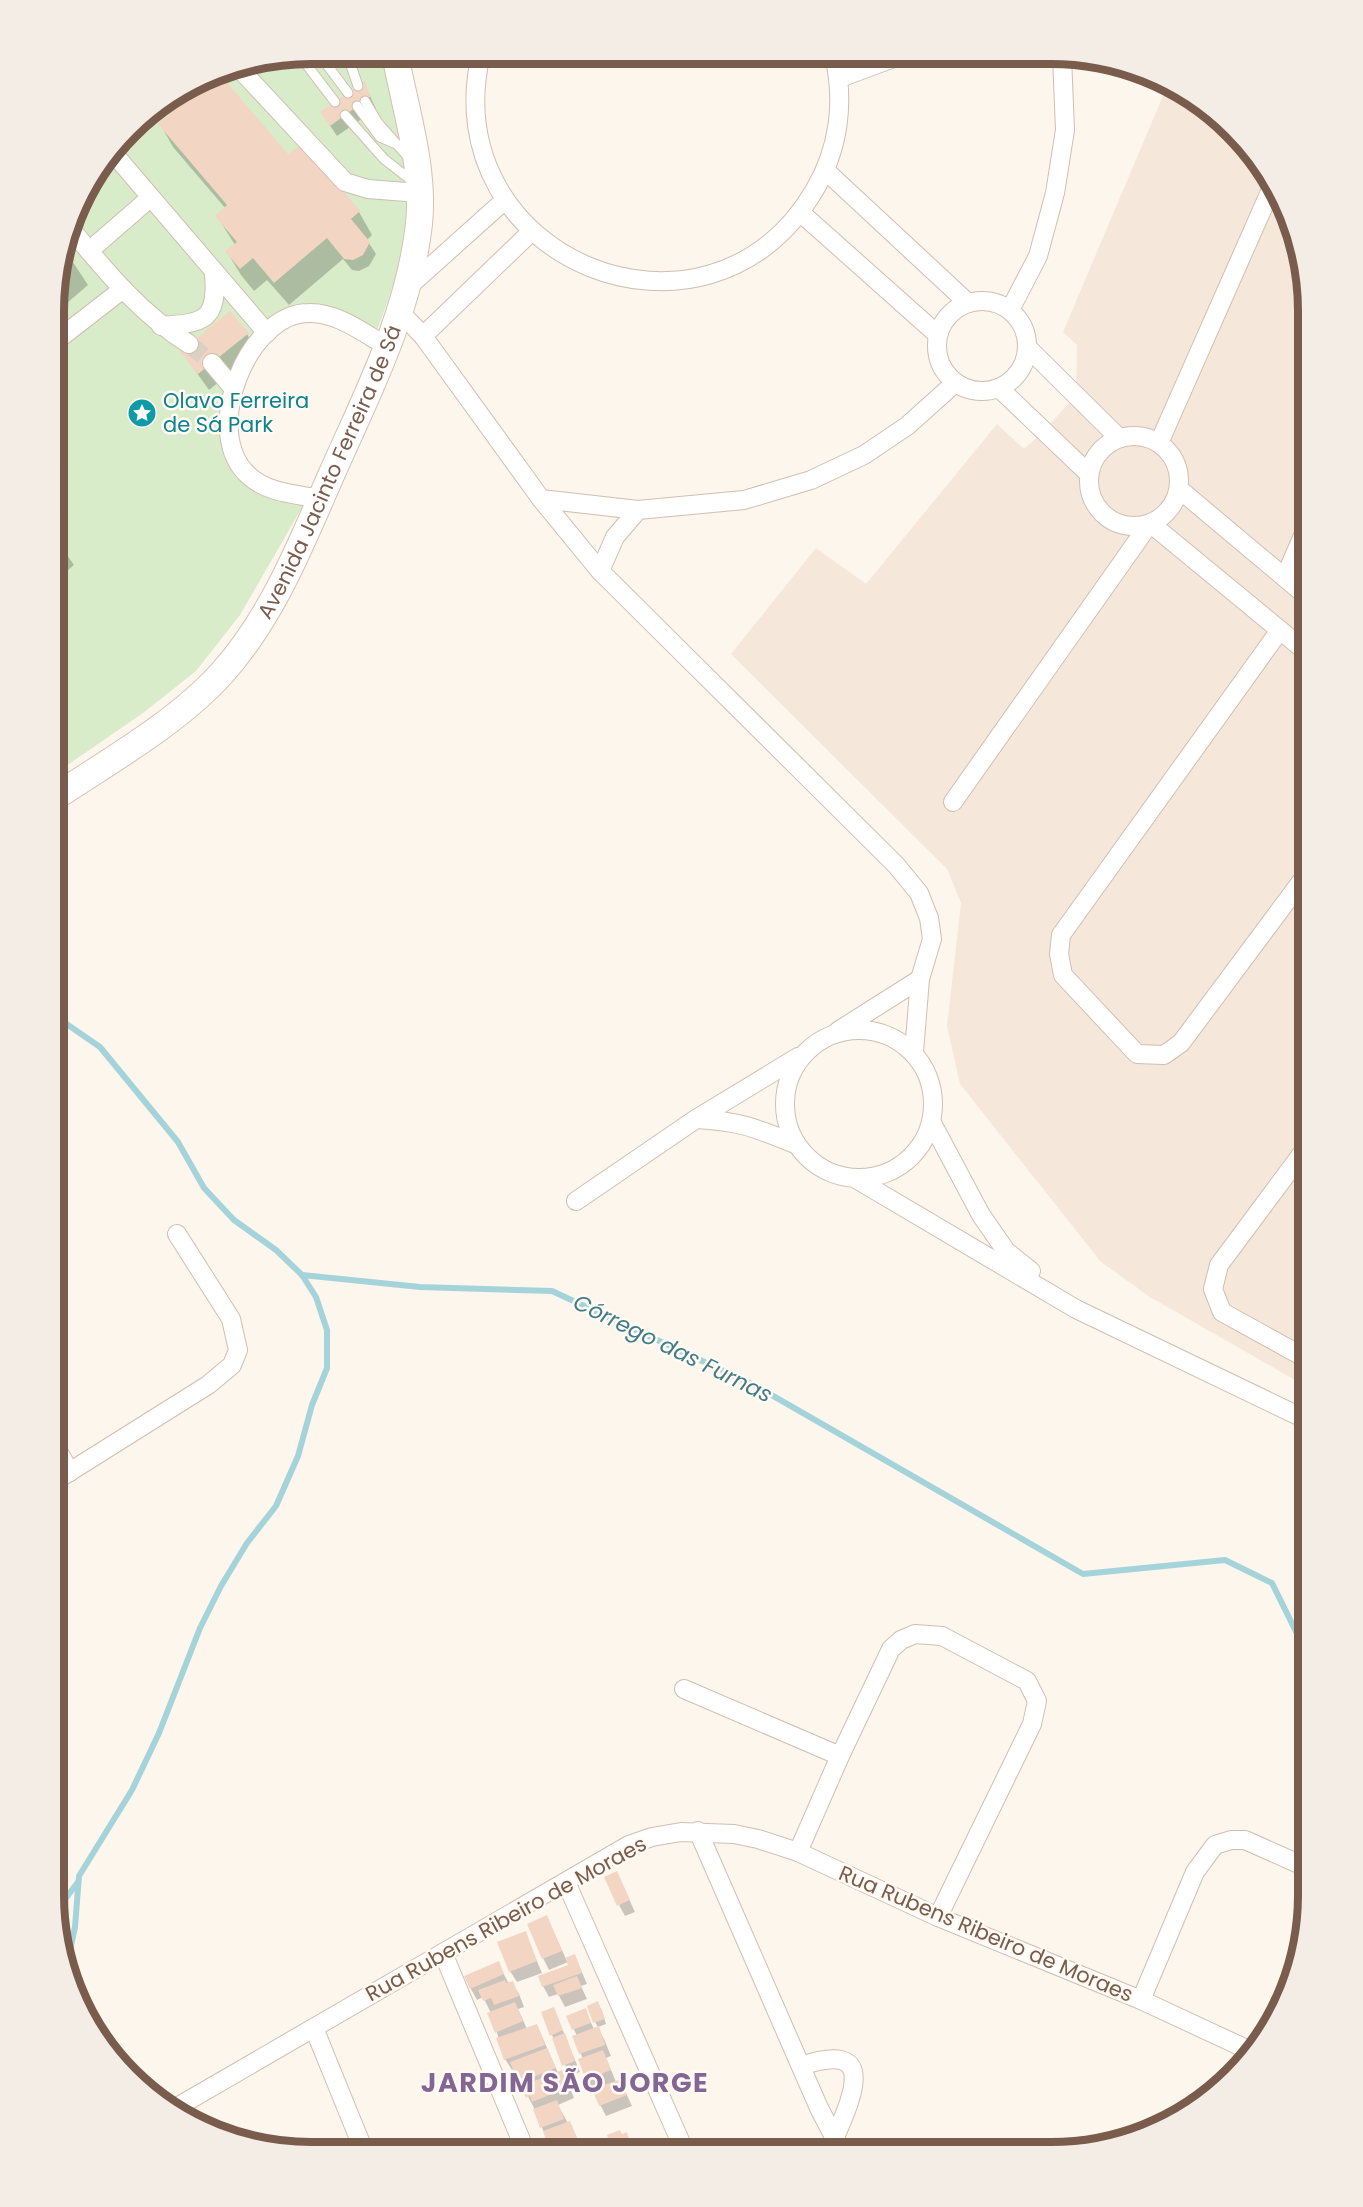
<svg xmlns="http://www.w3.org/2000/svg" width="1363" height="2207" font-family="Poppins,sans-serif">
  <rect width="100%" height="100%" fill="#fdf6ec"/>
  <path fill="#f5e8da" d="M1168 84 1209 107 1256 155 1290 213 1309 311V1388L1150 1297 1101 1262 960 1084 947 1026 961 903 947 869 731 654 816 548 866 584 997 424 1024 449 1044 431 1076 395 1077 345 1063 332Z"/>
  <path fill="#d8ecc9" d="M311 54H383C391 100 404 149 408 195 411 235 391 295 376 333L307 310 240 362 236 466 307 499 240 615 196 671 143 713 56 773V278L81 197 141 118 213 73Z"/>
  <g fill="#0003">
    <path d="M222 72 220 76 287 156 303 145 359 212 372 235 367 240 376 254 369 266 359 271 352 270 343 259 289 305 267 280 254 291 241 275 227 252 235 245 217 216 226 209 173 147 160 124 194 95 189 88 213 73Z"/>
    <path d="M364 83 376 109 337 136 329 124Z"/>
    <path d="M65 250 88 285 60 309 75 329 56 347V278Z"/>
    <path d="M247 334 257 351 209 390 182 352Z"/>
    <path d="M56 539 74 565 56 580Z"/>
    <path d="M617 1873 635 1912 625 1916 619 1905Z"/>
    <path d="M547 1917 566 1959 575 1956 587 1984 581 1986 587 1999 565 2007 558 1994 549 1997 543 1986 570 1966 568 1962 549 1970 543 1958Z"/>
    <path d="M525 1933 542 1973 517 1982 510 1971Z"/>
    <path d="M498 1963 509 1984 512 1983 519 1994 524 2007 518 2009 527 2029 537 2025 558 2073 562 2072 568 2083 574 2098 558 2105 583 2151 552 2152 534 2108 514 2069 512 2070 505 2059 491 2013 483 1997 477 2000 471 1989 466 1977Z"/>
    <path d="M601 2008 606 2024 598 2027 595 2022Z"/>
    <path d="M554 2009 580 2072 570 2076 552 2035Z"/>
    <path d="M585 2010 594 2029 598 2028 604 2039 611 2056 606 2058 616 2082 620 2080 632 2106 606 2116 587 2079 583 2059 574 2037 577 2036 568 2017Z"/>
    <path d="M626 2134 633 2149 649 2142 654 2152H615L609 2136Z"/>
  </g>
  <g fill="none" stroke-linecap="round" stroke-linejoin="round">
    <g stroke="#a5d3da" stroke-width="6">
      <path d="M55 1016 100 1047 178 1142 204 1188 234 1220 276 1250 302 1275 316 1297 327 1330V1368L312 1405 298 1456 276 1506 247 1543 221 1586 200 1628 159 1733 132 1790 79 1876 75 1927 67 1964"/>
      <path d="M302 1275 420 1287 552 1291 756 1386 1083 1574 1225 1560 1272 1583 1309 1658"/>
      <path d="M57 1910 78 1882"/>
    </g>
  </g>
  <g fill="#f3d5c3">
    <path d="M218 72 288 154 303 143 360 211 351 219 370 242 363 255 353 260 344 259 327 238 274 283 253 258 240 269 225 251 237 242 215 216 227 205 158 124Z"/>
    <path d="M365 81 370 97 330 126 320 112Z"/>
    <path d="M65 248 76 261 57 276Z"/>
    <path d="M56 303 69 317 56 330Z"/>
    <path d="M230 311 249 333 198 374 180 352Z"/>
    <path d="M56 537 69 553 56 564Z"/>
    <path d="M617 1871 630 1900 617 1906 604 1877Z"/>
    <path d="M547 1915 562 1951 542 1959 527 1924Z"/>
    <path d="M526 1931 537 1961 509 1972 497 1942Z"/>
    <path d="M575 1954 582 1973 542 1987 538 1976 568 1965 565 1958Z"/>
    <path d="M499 1961 504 1974 470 1989 464 1976Z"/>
    <path d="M577 1976 582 1988 558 1996 553 1985Z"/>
    <path d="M505 1980 506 1983 513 1981 519 1996 494 2005 491 1998 483 2001 478 1990Z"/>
    <path d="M598 2001 605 2019 593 2023 587 2006Z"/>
    <path d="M515 2002 523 2021 495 2033 487 2013Z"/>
    <path d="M554 2007 563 2030 550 2036 541 2012Z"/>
    <path d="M586 2008 591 2023 572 2030 566 2016Z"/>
    <path d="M537 2024 545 2045 504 2060 496 2038Z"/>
    <path d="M599 2026 605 2045 579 2054 572 2036Z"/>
    <path d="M565 2033 575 2061 562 2066 552 2038Z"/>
    <path d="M547 2048 556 2068 518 2083 510 2062Z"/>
    <path d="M603 2050 611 2070 586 2080 578 2059Z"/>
    <path d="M562 2070 569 2087 532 2102 530 2096 526 2098 521 2086Z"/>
    <path d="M621 2079 627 2095 599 2106 592 2089Z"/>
    <path d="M557 2100 564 2119 540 2128 533 2109Z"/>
    <path d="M570 2121 578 2140 550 2151 543 2131Z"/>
    <path d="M620 2130 622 2134 627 2132 631 2145 613 2151 607 2135Z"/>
    <path d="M736 2139 741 2152H704Z"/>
    <path d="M650 2141 654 2152H621Z"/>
  </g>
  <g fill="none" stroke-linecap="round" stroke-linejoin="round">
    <path stroke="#dcd0c4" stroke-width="18" stroke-dasharray="18 9" stroke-linecap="butt" d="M189 344 212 363"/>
    <g stroke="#d1beb0" stroke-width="11">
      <g id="service">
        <path d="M319 54 348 93"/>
        <path d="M347 54 358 86"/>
        <path d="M300 56 335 102"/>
        <path d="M365 101 378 123 409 158"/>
        <path d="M357 106 380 137 394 143"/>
        <path d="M345 115 384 159 416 184"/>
      </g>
    </g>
    <g stroke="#d1beb0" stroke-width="20">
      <g id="minor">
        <path d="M481 54C433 259 707 371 814 191 839 149 845 102 834 56"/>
        <path d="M239 68 345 182 368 189 419 193"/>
        <path d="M840 78 899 56"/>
        <path d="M114 154 267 333"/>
        <path d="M826 171 968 303"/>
        <path d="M801 213 938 335"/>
        <path d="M71 229C106 272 142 315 189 344"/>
        <path d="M89 251 150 198"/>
        <path d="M409 286 505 200"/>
        <circle cx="982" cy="346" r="45"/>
        <path d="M1010 310 1038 256 1055 193 1065 130 1062 56"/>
        <path d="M401 313 423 336 541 499 600 571 896 865 919 893 929 918 932 939 920 979 914 1052"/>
        <path d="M161 326C204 323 218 321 214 274"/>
        <path d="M423 336 531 232"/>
        <path d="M56 341 123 289"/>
        <path d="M1028 348 1119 438"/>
        <path d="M212 363 233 388"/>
        <path d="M999 388 1089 474"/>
        <circle cx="1134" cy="481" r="45"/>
        <path d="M1159 443 1273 185"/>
        <path d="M1179 489 1309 598"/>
        <path d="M320 499C295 494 267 493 248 475 201 432 247 313 309 313 337 312 365 334 388 347"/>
        <path d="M541 499 638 510 744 500 811 480 864 455 907 426 955 383"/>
        <path d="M600 571 615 537 638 510"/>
        <path d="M1285 577 1309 522"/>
        <path d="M1280 630 1061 935 1059 954 1063 975 1137 1054 1164 1055 1181 1043 1309 871"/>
        <path d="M953 802 1150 523 1309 654"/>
        <circle cx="859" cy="1104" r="74"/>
        <path d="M838 1031 920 979"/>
        <path d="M696 1119C739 1121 756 1128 795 1144"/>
        <path d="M932 1123 981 1215 1006 1251 1031 1271"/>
        <path d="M856 1179 1076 1309 1309 1421"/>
        <path d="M576 1201 696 1119 798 1057"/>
        <path d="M1309 1360 1222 1312 1213 1289 1219 1265 1309 1144"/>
        <path d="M55 1446 70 1472"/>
        <path d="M55 1481 208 1385 232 1365 238 1350 231 1319 177 1234"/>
        <path d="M684 1689 840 1756"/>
        <path d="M698 1831 819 2108 842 2152"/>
        <path d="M798 1852 840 1756 891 1649 901 1640 915 1634 942 1636 1027 1681 1037 1701 1032 1724 938 1917"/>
        <path d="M566 1882 685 2152"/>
        <path d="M443 1953 526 2152"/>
        <path d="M1141 2000 1195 1872 1215 1845 1231 1840H1245L1308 1868"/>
        <path d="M314 2028 364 2151"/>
        <path d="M801 2066C877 2040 854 2094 835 2137"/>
        <path d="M172 2110 629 1845 652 1837 681 1832 734 1834 758 1839 798 1852 938 1917 1141 2000 1255 2053"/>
      </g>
    </g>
    <g stroke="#d6c0b0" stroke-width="28">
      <g id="secondary">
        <path id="s1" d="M55 797C111 760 178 722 222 673 274 615 302 541 333 471 369 390 409 313 419 224 425 169 405 108 395 54"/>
      </g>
    </g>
    <use href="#service" stroke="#fff" stroke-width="9"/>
    <use href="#minor" stroke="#fff" stroke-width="18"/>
    <use href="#secondary" stroke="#fff" stroke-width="26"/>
  </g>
  <defs>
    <g id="sight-disc" transform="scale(1.5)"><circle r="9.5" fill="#0f9aa8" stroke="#fffaf3"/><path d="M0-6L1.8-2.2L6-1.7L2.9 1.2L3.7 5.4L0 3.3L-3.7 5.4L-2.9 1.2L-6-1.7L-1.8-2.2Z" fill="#fff"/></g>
  </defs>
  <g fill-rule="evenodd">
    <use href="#sight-disc" x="142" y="413"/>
  </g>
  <g text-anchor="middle" stroke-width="5" stroke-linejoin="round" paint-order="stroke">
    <g font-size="21" fill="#0d838f" stroke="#fffaf3" text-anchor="start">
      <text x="163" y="408">Olavo Ferreira<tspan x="163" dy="24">de Sá Park</tspan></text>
    </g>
    <g font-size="21" fill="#7a5c4d" stroke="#fffaf3">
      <text dy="7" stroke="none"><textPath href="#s1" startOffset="438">Avenida Jacinto Ferreira de Sá</textPath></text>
      <text transform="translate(506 1919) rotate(-29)" y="7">Rua Rubens Ribeiro de Moraes</text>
      <text transform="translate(986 1934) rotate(23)" y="7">Rua Rubens Ribeiro de Moraes</text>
    </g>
    <g font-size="22" font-style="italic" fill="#437c86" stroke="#fffaf3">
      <text transform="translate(673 1348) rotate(26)" y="8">Córrego das Furnas</text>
    </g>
    <g font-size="27" font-weight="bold" letter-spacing="1.5" fill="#846695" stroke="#fffaf3">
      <text x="565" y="2092">JARDIM SÃO JORGE</text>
    </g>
  </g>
  <path d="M0 0H1363V2207H0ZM311 64H1051A247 247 0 0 1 1298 311V1895A247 247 0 0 1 1051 2142H311A247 247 0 0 1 64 1895V311A247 247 0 0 1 311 64Z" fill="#f4ede6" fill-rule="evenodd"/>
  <path fill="none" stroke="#7a5c4d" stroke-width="8" d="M311 64H1051A247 247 0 0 1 1298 311V1895A247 247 0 0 1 1051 2142H311A247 247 0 0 1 64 1895V311A247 247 0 0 1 311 64Z"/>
</svg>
